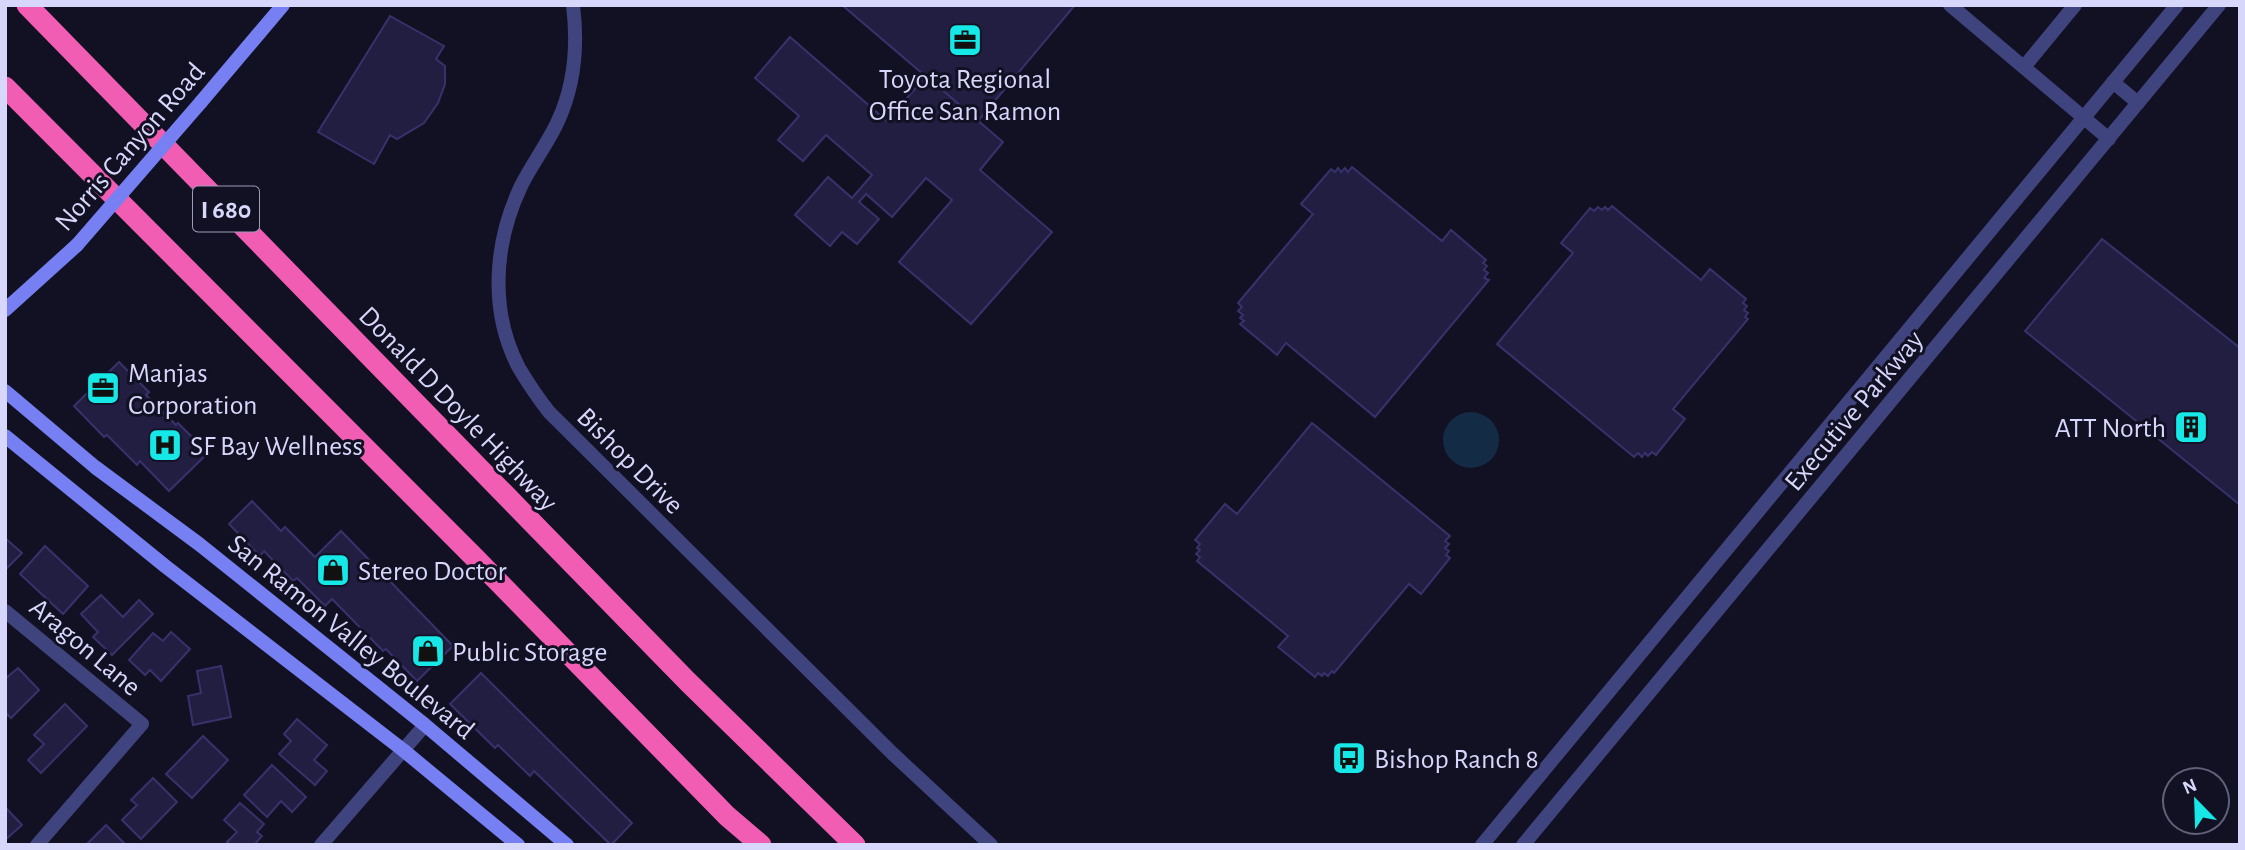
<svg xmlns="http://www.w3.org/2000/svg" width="2245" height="850" font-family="'Alegreya Sans',sans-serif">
  <rect width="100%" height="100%" fill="#121123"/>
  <circle fill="#132b45" cx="1471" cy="440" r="28"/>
  <g fill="#221e42" stroke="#38326c" stroke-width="2">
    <path d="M842 5H1075L978 121Z"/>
    <path d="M390 16 444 46 436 59 445 66V84L438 103 424 123 397 139 390 135 374 164 318 132Z"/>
    <path d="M790 37 887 121 926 76 1003 142 980 170 1052 232 971 324 899 262 952 200 926 178 892 217 866 194 859 202 879 219 857 244 842 232 830 246 795 215 828 177 852 198 872 175 826 135 803 161 778 140 799 116 755 78Z"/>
    <path d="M1352 167 1442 241 1451 230 1486 260 1483 263 1487 266 1484 270 1488 273 1484 278 1489 280 1375 417 1286 343 1277 355 1240 324 1244 321 1240 318 1243 315 1238 311 1242 307 1238 303 1313 214 1301 204 1331 169 1335 172 1338 168 1341 172 1345 168 1348 172Z"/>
    <path d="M1612 206 1701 280 1710 269 1746 299 1743 303 1747 306 1744 310 1748 313 1745 317 1748 319 1673 409 1685 419 1656 455 1652 452 1648 456 1645 453 1642 457 1638 453 1634 457 1497 344 1573 253 1561 243 1590 208 1594 211 1598 207 1602 210 1605 207 1608 210Z"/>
    <path d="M2102 239 2240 348V505L2025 331Z"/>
    <path d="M119 362 149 392 146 395 176 425 178 423 208 453 169 491 140 461 137 465 107 435 104 437 74 406Z"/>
    <path d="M1312 423 1450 536 1445 541 1449 544 1445 548 1449 551 1446 555 1450 558 1421 594 1409 584 1334 673 1332 671 1328 676 1324 673 1322 676 1318 673 1315 677 1278 647 1288 636 1197 561 1200 557 1196 554 1200 550 1197 548 1200 544 1195 540 1225 504 1237 514Z"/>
    <path d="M252 501 281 531 285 527 315 557 341 531 453 646 417 681 386 649 383 651 332 599 325 606 297 578 293 581 264 551 260 556 229 524Z"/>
    <path d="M5 538 22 553 7 568 5 566Z"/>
    <path d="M45 546 88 586 63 614 20 574Z"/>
    <path d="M101 595 123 617 139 600 153 614 112 655 93 637 98 632 81 614Z"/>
    <path d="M171 632 190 649 161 681 150 670 145 675 129 660 153 633 163 641Z"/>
    <path d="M221 666 231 717 193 725 188 696 201 693 197 671Z"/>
    <path d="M18 668 39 690 11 718 5 712V679Z"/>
    <path d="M481 673 632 823 611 845 534 771 530 776 498 745 495 748 450 704Z"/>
    <path d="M65 704 87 726 41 773 28 760 44 744 34 735Z"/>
    <path d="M297 719 327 745 314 760 327 771 315 785 279 754 291 741 284 734Z"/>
    <path d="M203 736 228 760 192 798 166 774Z"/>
    <path d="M272 765 306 797 292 812 281 801 267 817 244 795Z"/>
    <path d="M153 778 177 802 141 839 122 820 137 805 131 800Z"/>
    <path d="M240 803 264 824 257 832 262 836 254 845H230L227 842 237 832 224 820Z"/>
    <path d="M5 807 22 825 5 840Z"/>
    <path d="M106 825 125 844 86 845Z"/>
  </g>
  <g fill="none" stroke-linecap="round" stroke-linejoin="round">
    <g stroke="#40447e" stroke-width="14">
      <path d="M573 5C578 45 575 84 558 121 548 143 532 164 521 186 494 243 489 311 519 368 528 383 538 398 549 412L893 754 991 845"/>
      <path d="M1950 5 2109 139"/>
      <path d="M2024 67 2075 5"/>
      <path d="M2113 82 2138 103"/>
      <path d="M5 611 142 724 37 845"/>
      <path d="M321 845 425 725"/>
      <path d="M1482 845 2177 5"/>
      <path d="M1523 845 2219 5"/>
    </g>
    <g stroke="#7680f2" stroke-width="14">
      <path d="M201 102 283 5"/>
      <path d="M5 310 77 245"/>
      <path d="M5 391 95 467 199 544 425 725 567 845"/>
      <path d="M5 436 165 566 403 750 518 845"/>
    </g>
    <g stroke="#f05db3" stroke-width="21">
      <path d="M27 5 688 682 855 845"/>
      <path d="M5 87 476 559 727 816 761 845"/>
    </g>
    <path stroke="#7680f2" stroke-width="14" d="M77 245 201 102"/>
  </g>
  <defs>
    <g id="office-square" transform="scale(1.75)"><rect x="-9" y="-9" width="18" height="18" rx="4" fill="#15e8e7" stroke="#121123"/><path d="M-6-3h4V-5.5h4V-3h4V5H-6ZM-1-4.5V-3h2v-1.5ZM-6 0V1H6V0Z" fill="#111"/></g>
    <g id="building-square" transform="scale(1.75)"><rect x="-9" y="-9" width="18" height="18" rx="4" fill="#15e8e7" stroke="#121123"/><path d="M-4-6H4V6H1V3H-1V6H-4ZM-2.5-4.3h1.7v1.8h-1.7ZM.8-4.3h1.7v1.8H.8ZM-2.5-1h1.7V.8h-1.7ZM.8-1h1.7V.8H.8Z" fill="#111"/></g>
    <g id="hospital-square" transform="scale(1.75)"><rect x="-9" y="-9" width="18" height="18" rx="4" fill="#15e8e7" stroke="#121123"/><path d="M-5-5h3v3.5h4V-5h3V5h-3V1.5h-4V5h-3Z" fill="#111"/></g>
    <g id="shop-square" transform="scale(1.75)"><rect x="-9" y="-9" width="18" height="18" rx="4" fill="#15e8e7" stroke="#121123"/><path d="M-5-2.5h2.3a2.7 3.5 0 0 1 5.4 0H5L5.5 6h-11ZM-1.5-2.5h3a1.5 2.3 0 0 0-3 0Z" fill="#111"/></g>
    <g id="bus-square" transform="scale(1.75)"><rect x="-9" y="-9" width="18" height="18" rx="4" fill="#15e8e7" stroke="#121123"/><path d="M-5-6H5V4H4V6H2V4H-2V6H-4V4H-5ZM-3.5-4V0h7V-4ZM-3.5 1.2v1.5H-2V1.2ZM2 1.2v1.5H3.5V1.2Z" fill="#111"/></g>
  </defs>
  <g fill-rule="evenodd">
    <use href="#office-square" x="965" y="40"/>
    <use href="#office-square" x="103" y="388"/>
    <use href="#building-square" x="2191" y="427"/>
    <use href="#hospital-square" x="165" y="445"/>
    <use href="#shop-square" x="333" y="570"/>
    <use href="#shop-square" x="428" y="651"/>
    <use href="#bus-square" x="1349" y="758"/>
  </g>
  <g text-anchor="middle" stroke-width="6" stroke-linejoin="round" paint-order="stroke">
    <rect fill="#121123" stroke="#9c9bba" stroke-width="2" x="193" y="186.5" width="66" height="45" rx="5"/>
    <g font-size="26" font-weight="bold" fill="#d7d6fb">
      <text x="226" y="218">I 680</text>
    </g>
    <g font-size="28" fill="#d7d6fb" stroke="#121123" text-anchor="start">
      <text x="965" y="88" text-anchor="middle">Toyota Regional<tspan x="965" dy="32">Office San Ramon</tspan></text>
      <text x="128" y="382">Manjas<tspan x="128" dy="32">Corporation</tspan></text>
      <text x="2166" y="437" text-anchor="end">ATT North</text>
      <text x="190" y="455">SF Bay Wellness</text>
      <text x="358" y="580">Stereo Doctor</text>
      <text x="452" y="661">Public Storage</text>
      <text x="1374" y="768">Bishop Ranch 8</text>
    </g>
    <g font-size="28" fill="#d7d6fb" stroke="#121123">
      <text transform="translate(129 146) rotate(-49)" y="10">Norris Canyon Road</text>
      <text transform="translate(459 408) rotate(46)" y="10">Donald D Doyle Highway</text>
      <text transform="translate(1853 410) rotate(-50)" y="10">Executive Parkway</text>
      <text transform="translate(631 460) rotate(45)" y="10">Bishop Drive</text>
      <text transform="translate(352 636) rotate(39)" y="10">San Ramon Valley Boulevard</text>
      <text transform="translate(86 646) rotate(40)" y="10">Aragon Lane</text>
    </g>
  </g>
  <rect width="2245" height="850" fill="none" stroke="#d7d6fb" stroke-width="14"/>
  <g transform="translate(2196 801) rotate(337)"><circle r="33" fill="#121123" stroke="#616079" stroke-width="2"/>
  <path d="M0-5L12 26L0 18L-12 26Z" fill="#15e8e7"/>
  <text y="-10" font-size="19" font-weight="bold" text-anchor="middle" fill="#d7d6fb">N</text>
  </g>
</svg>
